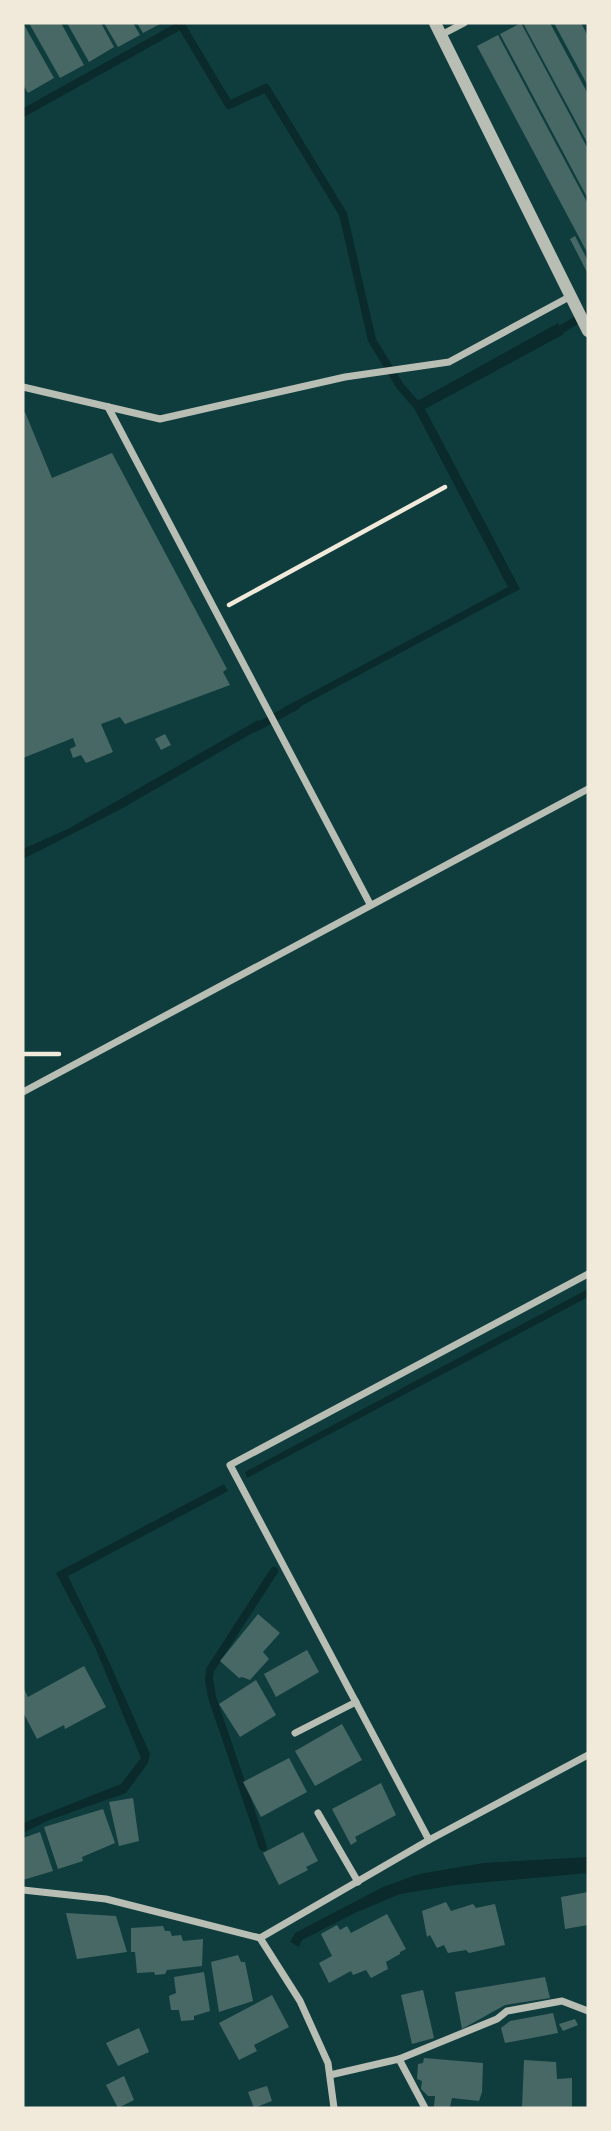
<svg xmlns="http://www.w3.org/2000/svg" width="611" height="2131" font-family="Figtree,sans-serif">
  <rect width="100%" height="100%" fill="#0f3d3e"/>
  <g fill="#0a2a2b">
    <path d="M558 323 564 334 425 409 520 589 288 713 283 708 508 587 412 404Z"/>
    <path d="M258 720 263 727 121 809 23 859V849L68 829Z"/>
    <path d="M588 1289V1297L247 1478 245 1472Z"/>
    <path d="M224 1484 228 1491 68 1576 106 1655 150 1754 148 1763 126 1793 49 1820 23 1833V1823L121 1784 141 1758 95 1647 56 1573Z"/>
    <path d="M588 1857V1873L455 1885 400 1894 355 1913 302 1940 299 1947 290 1942 295 1933 383 1887 419 1874 484 1863Z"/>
  </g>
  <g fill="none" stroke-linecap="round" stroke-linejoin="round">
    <g stroke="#0a2a2b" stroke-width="8">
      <path d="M180 23 229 105 266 88 343 214 372 340 400 386 419 408"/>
      <path d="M23 113 181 25"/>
      <path d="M552 335 588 313"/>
      <path d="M255 728 296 706"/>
      <path d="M263 1847 212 1697 209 1679 210 1670 274 1571"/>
    </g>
  </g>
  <g fill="#486865">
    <path d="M23 23 54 78 28 93 23 85Z"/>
    <path d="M29 23H61L84 65 60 78Z"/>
    <path d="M67 23H101L114 47 89 62Z"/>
    <path d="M104 23H133L140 35 118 47Z"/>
    <path d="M137 23H162L143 33Z"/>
    <path d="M521 23 588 149V199L500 34Z"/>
    <path d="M523 23H550L588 94V144Z"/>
    <path d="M554 23H581L588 36V86Z"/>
    <path d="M498 35 588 204V254L477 46Z"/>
    <path d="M575 236 588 261V274L570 239Z"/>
    <path d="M25 412 52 478 112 453 227 669 223 672 230 685 125 724 120 717 101 724 113 752 86 763 81 755 73 758 70 749 76 746 73 738 23 758V413Z"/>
    <path d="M165 734 171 745 161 750 155 739Z"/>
    <path d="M258 1614 280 1633 263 1652 269 1659 250 1680 242 1677 239 1678 220 1661Z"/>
    <path d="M307 1650 319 1672 276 1697 264 1674Z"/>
    <path d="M84 1666 106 1707 65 1729 64 1725 37 1739 23 1712V1687L28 1697Z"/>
    <path d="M256 1680 276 1715 240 1737 219 1704Z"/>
    <path d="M342 1724 362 1760 315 1786 295 1751Z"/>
    <path d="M289 1758 307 1792 261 1817 243 1782Z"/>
    <path d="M381 1783 396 1815 355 1837 357 1841 351 1845 332 1809Z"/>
    <path d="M133 1798 139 1841 119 1846 109 1802Z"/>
    <path d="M103 1809 115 1843 82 1857 83 1861 58 1869 44 1827Z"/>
    <path d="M40 1832 53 1871 23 1880V1838Z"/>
    <path d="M303 1832 318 1861 306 1867 308 1870 279 1885 263 1853Z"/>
    <path d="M588 1892V1925L565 1929 561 1897Z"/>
    <path d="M446 1902 451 1911 473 1904 476 1908 495 1904 505 1945 469 1953 466 1950 448 1953 444 1945 437 1948 430 1935 427 1937 422 1911Z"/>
    <path d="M66 1913 116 1916 127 1952 77 1959Z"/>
    <path d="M387 1914 406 1949 400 1952V1954L386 1962 388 1969 371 1978 366 1970 353 1975 351 1971 329 1983 319 1963 332 1956 321 1934 337 1925 340 1930 347 1926 351 1933Z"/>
    <path d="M163 1926 165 1931H170L172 1936 181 1935 183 1941 203 1939 202 1966 167 1970 165 1974 155 1975 154 1972 137 1973 135 1952H131V1928Z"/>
    <path d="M238 1955 241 1962H245L253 2001 219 2012 211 1962Z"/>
    <path d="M204 1972 210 2011 194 2016V2020L181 2021 179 2010H171L169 1996 176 1993 174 1977Z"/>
    <path d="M545 1977 550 1998 505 2005 462 2029 455 1992Z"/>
    <path d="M423 1990 434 2038 412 2044 401 1995Z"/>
    <path d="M272 1995 289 2027 254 2045 257 2051 239 2060 219 2023Z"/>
    <path d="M553 2013 558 2033 505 2043 501 2028 510 2021Z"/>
    <path d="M575 2019 578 2025 563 2031 559 2024Z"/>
    <path d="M139 2028 149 2052 118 2066 106 2043Z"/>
    <path d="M424 2058 483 2063 482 2092 479 2101 452 2098 450 2107H434L435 2096H428L421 2089 422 2081 417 2079 418 2064 423 2063Z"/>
    <path d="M524 2060 556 2062 557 2079 572 2078V2108H522Z"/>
    <path d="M124 2076 134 2100 118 2108 106 2085Z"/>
    <path d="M267 2086 272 2101 254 2108 248 2092Z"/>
  </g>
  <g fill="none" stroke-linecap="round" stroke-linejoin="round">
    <g stroke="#f1e9da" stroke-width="4.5">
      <path d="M229 605 445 487"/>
      <path d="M23 1054H59"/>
    </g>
    <g stroke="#b8beb3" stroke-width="7">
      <path d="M441 35 464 23"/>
      <path d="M23 387 160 419 345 377 449 362 571 296"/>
      <path d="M108 407 370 904"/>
      <path d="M23 1092 588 789"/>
      <path d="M295 1733 356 1702"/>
      <path d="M318 1813 358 1882"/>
      <path d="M429 1840 230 1465 588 1274"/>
      <path d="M23 1890 106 1899 260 1938 300 2001 328 2063 334 2108"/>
      <path d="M260 1938 429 1840 588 1755"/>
      <path d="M399 2059 425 2108"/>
      <path d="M330 2075 399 2059 497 2019 507 2011 562 2001 588 2011"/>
    </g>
    <path stroke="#b8beb3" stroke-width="12" d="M435 23 588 331"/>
  </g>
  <rect width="611" height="2131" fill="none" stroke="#f1e9da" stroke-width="49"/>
</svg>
